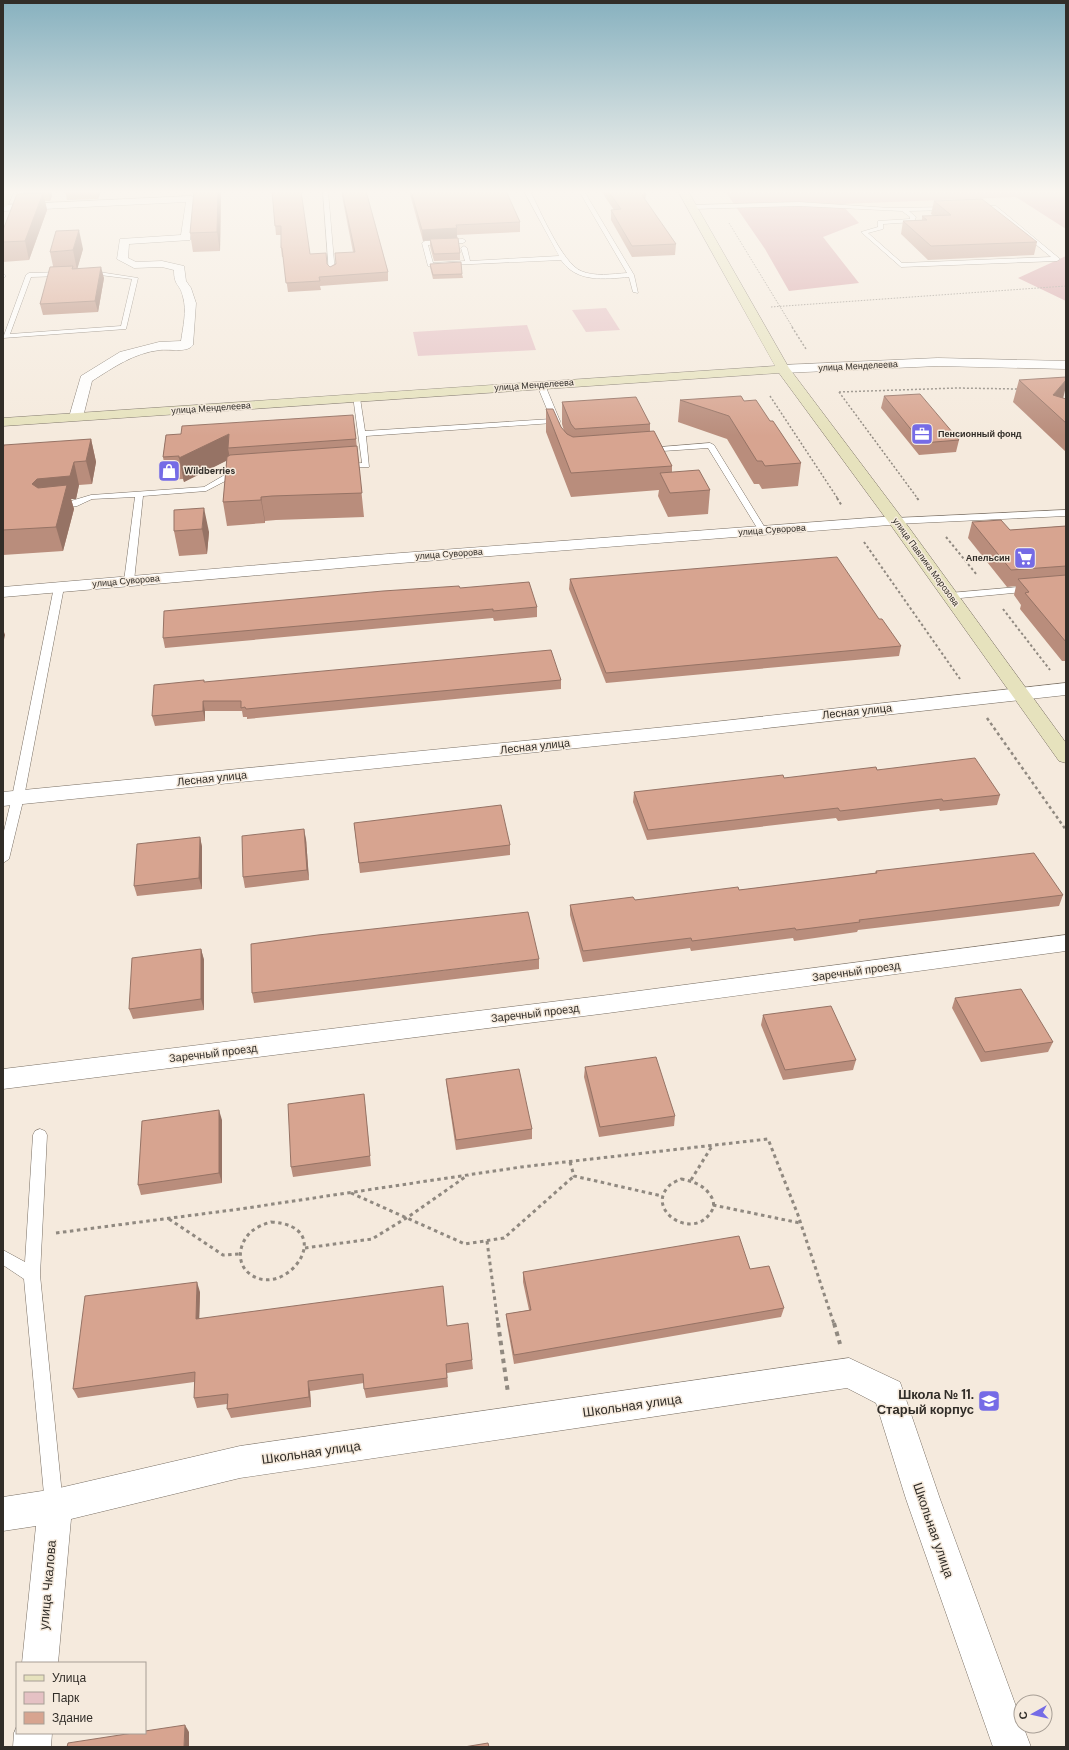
<svg xmlns="http://www.w3.org/2000/svg" width="1069" height="1750" font-family="'DM Sans',sans-serif">
  <rect width="100%" height="100%" fill="#f5eadd"/>
  <g fill="#e5c1c4">
    <path d="M606 308 620 330 586 332 572 310Z"/>
    <path d="M527 325 536 350 418 356 413 332Z"/>
  </g>
  <g fill="#d59ea3">
    <path d="M725 191H1066V229L1016 197 841 204 859 223 823 237 859 283 789 291 765 249Z"/>
    <path d="M1066 256V301L1018 278Z"/>
  </g>
  <g fill="none" stroke-linecap="round" stroke-linejoin="round">
    <g stroke="#7a7065" stroke-width="1">
      <g id="lane">
        <path d="M323 191H328L335 273 332 275 329 273Z"/>
        <path d="M524 191H530C540 210 562 263 581 271 595 277 612 274 627 273L579 191H584L634 275 638 293 633 292 629 277C604 279 577 283 561 260L428 266 422 243 425 241 463 239 466 241 463 243 428 245 433 263 465 261 461 248 464 246 467 248 470 261 559 256Z"/>
        <path d="M799 202 890 208 950 207 948 210 909 211 916 217 914 222 883 224V229L868 233 902 263 1051 257 993 209 973 207 976 205 996 206 1060 259 1057 261 901 267 861 232 878 227V221L910 219V217L902 211 799 206 693 209 690 207 693 205Z"/>
        <path d="M86 270 138 278 126 329 3 338 26 275 29 273 63 272 66 274 63 276 31 277 10 334 121 326 132 279 84 273V271Z"/>
        <path d="M3 273 6 276 3 278Z"/>
        <path d="M538 383 545 385 560 421 559 425 553 423 366 436 369 467 344 468 340 466 344 464 362 463 353 396 360 398 365 431 551 419 537 385Z"/>
        <path d="M710 443 714 445 767 531 766 533 763 534 759 531 708 448 648 452 644 450 648 448Z"/>
        <path d="M240 472 244 474 243 476 233 477 206 491 143 496 134 581 129 584 124 581 135 497 92 499 77 506 58 509 54 506 91 495 204 487 228 473Z"/>
        <path d="M1066 510V516L896 524 892 521 896 518Z"/>
        <path d="M59 584 64 587 24 797 9 859 3 863V835L12 797 54 587Z"/>
        <path d="M1031 586 1036 589 1034 591 950 599 945 596 950 593Z"/>
        <path d="M40 1129 45 1131 47 1135 40 1275 63 1505 60 1511 54 1514 48 1511 45 1505 24 1279 3 1265V1250L25 1262 33 1135 35 1131Z"/>
      </g>
    </g>
    <g stroke="#7a7065" stroke-width="1">
      <g id="street">
        <path d="M191 196 196 199 190 240 129 244 128 258 136 262 162 261 184 266 186 281 191 288 196 303 193 345C188 353 169 349 160 350 134 353 114 367 92 381L83 417 81 420H71L69 417 81 376 120 352 159 342 181 341C183 327 187 311 183 297 180 283 174 287 174 270L162 267 134 268 117 259 120 239 181 235 186 202 3 211V205Z"/>
        <path d="M938 358 1066 361V369L938 366 783 373 777 369 783 365Z"/>
        <path d="M896 516 902 518 904 521 902 524 388 564 3 597V587L388 554Z"/>
        <path d="M1066 683V695L686 737 3 806V792L686 725Z"/>
        <path d="M1066 935V951L608 1013 3 1089V1069L608 995Z"/>
        <path d="M849 1358 900 1382 940 1499 1021 1720V1726H1023L1031 1747H993L906 1499 876 1403 847 1388 240 1478 71 1519 58 1663H22L36 1526 3 1531V1497L55 1489 240 1446Z"/>
        <path d="M17 1726V1733H52L51 1747H13L14 1733Z"/>
      </g>
    </g>
    <g stroke="#7a7065" stroke-width="1">
      <g id="secondary">
        <path d="M4 191H14L8 205 3 208Z"/>
        <path d="M678 191H688L789 368 902 518 1066 743V763L1059 761 890 524 779 373 3 426V418L775 366Z"/>
      </g>
    </g>
    <g stroke="#908980" stroke-width="1" stroke-dasharray="1.5 1.5" stroke-linecap="butt">
      <path d="M729 223 793 328"/>
      <path d="M771 307 1066 286"/>
    </g>
    <g stroke="#908980" stroke-width="1.5" stroke-dasharray="2 2" stroke-linecap="butt">
      <path d="M792 327 806 349"/>
      <path d="M839 392 918 499"/>
      <path d="M839 392 957 388 1018 389"/>
      <path d="M770 396 838 499"/>
    </g>
    <g stroke="#908980" stroke-width="2" stroke-dasharray="2.5 2.5" stroke-linecap="butt">
      <path d="M837 498 842 506"/>
      <path d="M917 498 920 502"/>
      <path d="M946 537 977 575"/>
      <path d="M864 542 960 679"/>
      <path d="M1003 609 1050 670"/>
    </g>
    <path stroke="#908980" stroke-width="2.5" stroke-dasharray="3 3" stroke-linecap="butt" d="M987 718 1066 830"/>
    <g stroke="#908980" stroke-width="3" stroke-dasharray="3.5 3.5" stroke-linecap="butt">
      <path d="M570 1162 574 1176 662 1196"/>
      <path d="M681 1179C692 1181 704 1185 710 1195 714 1200 715 1206 711 1212 693 1241 646 1211 668 1187 671 1183 677 1181 681 1179Z"/>
      <path d="M691 1180 712 1146"/>
      <path d="M351 1193 465 1244 504 1238 574 1176"/>
      <path d="M713 1205 800 1223"/>
      <path d="M169 1219 223 1255 239 1254"/>
      <path d="M271 1222C340 1226 286 1301 250 1274 235 1263 239 1242 252 1231 257 1227 264 1224 271 1222Z"/>
      <path d="M56 1233 240 1209 521 1167 768 1139 798 1215 834 1324"/>
      <path d="M487 1241 498 1324"/>
      <path d="M305 1248 372 1239 408 1217 468 1175"/>
    </g>
    <g stroke="#908980" stroke-width="4" stroke-dasharray="4.5 4.5" stroke-linecap="butt">
      <path d="M498 1323 508 1393"/>
      <path d="M834 1323 840 1344"/>
    </g>
    <use href="#lane" fill="#fff" fill-rule="evenodd"/>
    <use href="#street" fill="#fff" fill-rule="evenodd"/>
    <use href="#secondary" fill="#e6e2bd" fill-rule="evenodd"/>
  </g>
  <g fill="#b98d7c">
    <path d="M23 191H51L52 196 50 201H45L47 210 29 260 3 262V230L23 193Z"/>
    <path d="M65 191H101L98 199 67 200Z"/>
    <path d="M221 191 220 251 193 252 190 233Z"/>
    <path d="M272 191 310 254 327 264 330 267 353 252 341 191H366L388 272V281L320 286 321 290 288 292 283 257H282L281 248V235H276Z"/>
    <path d="M409 191H506L520 222V232L457 235 460 253V260L434 261 430 246V240L423 241Z"/>
    <path d="M601 191H643L646 195 645 200 676 244 675 255 632 257 611 220V210H614Z"/>
    <path d="M934 201 1037 242 1034 255 928 260 901 234 903 221 922 220V216H934L931 214Z"/>
    <path d="M83 249 77 269 104 278 98 312 43 315 40 304 53 266 50 252Z"/>
    <path d="M430 264 462 274 463 278 433 279 430 267Z"/>
    <path d="M1019 380 1066 399V452L1013 402Z"/>
    <path d="M884 396 959 440 956 452 919 455 881 408Z"/>
    <path d="M680 400 744 401 770 421 801 463 798 486 762 489 759 484H754L727 439 678 422Z"/>
    <path d="M562 402 650 424V431L672 466V472L710 490 708 514 668 517 658 496 659 490 571 497 546 432V409L564 431 562 424Z"/>
    <path d="M166 435 356 439 364 517 276 520 265 521V523L227 526 223 502 227 460 184 482 183 479 167 480 163 457Z"/>
    <path d="M91 439 96 462 92 484 79 485 76 499H71L74 509 63 551 3 555V450Z"/>
    <path d="M174 510 209 532 207 554 179 556 174 531Z"/>
    <path d="M972 522 1010 530 1066 526V661H1062L1020 609 1021 605 1014 595 1016 586 1007 587 968 538Z"/>
    <path d="M570 579 879 619 901 646 899 656 606 683 569 589Z"/>
    <path d="M460 588 537 607V617L494 621 493 618 165 648 163 638Z"/>
    <path d="M561 680V689L247 719V717H243L242 711H205V721L155 726 152 716 204 682Z"/>
    <path d="M877 770 1000 795 997 805 940 811 939 809 838 821 836 818 647 840 633 802 634 792Z"/>
    <path d="M354 823 510 845V855L360 873Z"/>
    <path d="M200 837 202 847V889L137 896 134 886Z"/>
    <path d="M306 839 309 880 245 888 243 877Z"/>
    <path d="M876 871 1063 895 1059 906 858 930 857 932 794 941 793 938 691 951 690 948 583 962 570 915V905L635 900 739 890 875 873Z"/>
    <path d="M201 949 204 960V1010L133 1019 129 1009Z"/>
    <path d="M539 959V969L254 1003 252 993Z"/>
    <path d="M955 998 1053 1042 1048 1052 981 1062 952 1008Z"/>
    <path d="M763 1015 856 1060 853 1070 783 1080 761 1025Z"/>
    <path d="M585 1067 675 1116 674 1126 599 1137 584 1077Z"/>
    <path d="M446 1079 532 1129V1139L456 1150 447 1089Z"/>
    <path d="M365 1104 371 1166 293 1177 291 1167Z"/>
    <path d="M222 1120V1183L141 1195 138 1185Z"/>
    <path d="M523 1272 784 1308 781 1317 514 1364 507 1324 506 1314 529 1310 523 1282Z"/>
    <path d="M200 1292 199 1318 447 1326 472 1360 473 1369 447 1373 448 1387 366 1398 364 1389V1383L310 1391 311 1407 231 1418 227 1409V1404L197 1408 194 1398V1382L78 1398 73 1389Z"/>
  </g>
  <g fill="#967365">
    <path d="M48 191H51L52 196 50 201Z"/>
    <path d="M97 191H101L98 199Z"/>
    <path d="M218 191H221L220 251 217 232Z"/>
    <path d="M43 193 47 210 29 260 25 241Z"/>
    <path d="M457 228V238L423 241 422 230Z"/>
    <path d="M79 230 83 249 77 270 73 250Z"/>
    <path d="M101 267 104 278 98 312 95 301Z"/>
    <path d="M1066 380V386L1063 399 1053 395Z"/>
    <path d="M229 434 228 448 230 459 184 482 179 458Z"/>
    <path d="M91 439 96 462 92 484 86 461Z"/>
    <path d="M74 462 79 485 76 499H71L74 509 63 551 56 527 44 502 32 484 37 479Z"/>
    <path d="M261 497 265 521V523L261 500Z"/>
    <path d="M204 508 209 532 207 554 202 529Z"/>
    <path d="M3 629 5 635 3 644Z"/>
    <path d="M203 701 205 711V721L203 711Z"/>
    <path d="M304 829 306 839 309 880 307 870Z"/>
    <path d="M200 837 202 847V889L199 878Z"/>
    <path d="M201 949 204 960V1010L201 999Z"/>
    <path d="M219 1110 222 1120V1183L219 1173Z"/>
    <path d="M197 1282 200 1292 199 1328 196 1319Z"/>
    <path d="M308 1381 310 1391 311 1407 309 1397Z"/>
    <path d="M185 1725 189 1732V1747H184Z"/>
  </g>
  <g fill="#d7a490" stroke="#967365">
    <path d="M194 191H218L217 232 190 233Z"/>
    <path d="M272 191H301L310 254 326 253 327 264 330 267 336 264 335 253 355 252 342 191H366L388 272 319 277 320 281 286 283 282 248H281V226H275Z"/>
    <path d="M411 191H506L520 222 456 225 457 228 422 230Z"/>
    <path d="M608 191H643L646 195H642L676 244 632 246 611 210 621 209Z"/>
    <path d="M43 193 25 241 3 242V230L17 194Z"/>
    <path d="M982 199 1037 242 931 246 903 221 927 220 922 216 951 215 934 201Z"/>
    <path d="M79 230 73 250 50 252 56 231Z"/>
    <path d="M458 238 460 253 434 254 430 239Z"/>
    <path d="M461 262 462 274 433 275 430 264Z"/>
    <path d="M73 266 72 269 101 267 95 301 40 304 50 267Z"/>
    <path d="M1066 377V380L1053 395 1066 399V423L1019 380Z"/>
    <path d="M920 394 959 440 922 443 884 396Z"/>
    <path d="M741 396 744 401 756 400 770 421H773L801 463 765 466 762 461H757L729 416 680 400Z"/>
    <path d="M636 397 650 424 575 429 571 424 562 402Z"/>
    <path d="M546 409H553L561 427 567 434 573 437 654 431 672 466 571 473Z"/>
    <path d="M353 415 356 439 228 448 229 434 179 458V456L163 457 166 435 181 434 182 426Z"/>
    <path d="M91 439 86 461 74 462 70 476 37 479 32 484 38 488 67 485 56 527 3 530V450L4 445Z"/>
    <path d="M357 446 362 493 272 496 261 497V500L223 502 227 457 230 455Z"/>
    <path d="M699 470 710 490 670 493 660 473Z"/>
    <path d="M204 508 202 529 174 531V510Z"/>
    <path d="M1001 520 1010 530 1066 526V566L1011 570 972 522Z"/>
    <path d="M837 557 879 619H882L901 646 606 673 570 579Z"/>
    <path d="M1066 575V642L1025 593 1029 592 1018 579Z"/>
    <path d="M529 582 537 607 493 611V609L163 638 164 611 383 591 459 586 460 588Z"/>
    <path d="M551 650 561 680 246 709 245 707 241 708V701H203V711L152 716 154 685 204 680V682Z"/>
    <path d="M975 758 1000 795 943 801 942 799 840 811 838 808 648 830 634 792 783 775 784 778 876 767 877 770Z"/>
    <path d="M501 805 510 845 359 863 354 823Z"/>
    <path d="M304 829 307 870 243 877 242 836Z"/>
    <path d="M200 837 199 878 134 886 137 844Z"/>
    <path d="M1034 853 1063 895 859 920 860 922 796 930 795 928 692 941 691 938 583 951 570 905 633 897 635 900 738 887 739 890 877 873 876 871Z"/>
    <path d="M528 912 539 959 252 993 251 944 318 935Z"/>
    <path d="M201 949V999L129 1009 132 958Z"/>
    <path d="M1021 989 1053 1042 985 1052 955 998Z"/>
    <path d="M831 1006 856 1060 785 1070 763 1015Z"/>
    <path d="M656 1057 675 1116 600 1127 585 1067Z"/>
    <path d="M519 1069 532 1129 456 1140 446 1079Z"/>
    <path d="M364 1094 370 1156 291 1167 288 1104Z"/>
    <path d="M219 1110V1173L138 1185 142 1121Z"/>
    <path d="M739 1236 750 1269 769 1266 784 1308 514 1355 506 1314 531 1310 523 1272Z"/>
    <path d="M197 1282 196 1319 443 1286 447 1326 468 1323 472 1360 446 1364 447 1378 364 1389 363 1374 308 1381 309 1397 227 1409 228 1394 194 1398 195 1372 73 1389 85 1296Z"/>
    <path d="M185 1725 184 1747H67L68 1743 133 1733H145V1731Z"/>
    <path d="M488 1743 489 1747H464Z"/>
  </g>
  <linearGradient id="sky" x2="0" y2="1"><stop stop-color="#87b1bf"/><stop offset="0.44" stop-color="#faf6f0"/><stop offset="1" stop-color="#faf6f0" stop-opacity="0"/></linearGradient>
  <rect width="1069" height="436" fill="url(#sky)"/>
  <defs>
    <g id="office-square" transform="scale(1.15)"><rect x="-9" y="-9" width="18" height="18" rx="4" fill="#756be6" stroke="#f5eadd"/><path d="M-6-3h4V-5.5h4V-3h4V5H-6ZM-1-4.5V-3h2v-1.5ZM-6 0V1H6V0Z" fill="#fff"/></g>
    <g id="shop-square" transform="scale(1.15)"><rect x="-9" y="-9" width="18" height="18" rx="4" fill="#756be6" stroke="#f5eadd"/><path d="M-5-2.5h2.3a2.7 3.5 0 0 1 5.4 0H5L5.5 6h-11ZM-1.5-2.5h3a1.5 2.3 0 0 0-3 0Z" fill="#fff"/></g>
    <g id="supermarket-square" transform="scale(1.15)"><rect x="-9" y="-9" width="18" height="18" rx="4" fill="#756be6" stroke="#f5eadd"/><path d="M-6-5.5h2.5l.6 2H6L4.5 2H-2.5L-4.4-4H-6ZM-1.5 3.2a1.3 1.3 0 1 0 .1 0ZM3 3.2a1.3 1.3 0 1 0 .1 0Z" fill="#fff"/></g>
    <g id="school-square" transform="scale(1.15)"><rect x="-9" y="-9" width="18" height="18" rx="4" fill="#756be6" stroke="#f5eadd"/><path d="M0-5L7-2L0 1L-7-2ZM-4 1L0 2.5L4 1V4Q0 6-4 4Z" fill="#fff"/></g>
  </defs>
  <g fill-rule="evenodd">
    <use href="#office-square" x="922" y="434"/>
    <use href="#shop-square" x="169" y="471"/>
    <use href="#supermarket-square" x="1025" y="558"/>
    <use href="#school-square" x="989" y="1401"/>
  </g>
  <g text-anchor="middle" stroke-width="3" stroke-linejoin="round" paint-order="stroke">
    <g font-size="9" fill="#312d28" stroke="#f5eadd">
      <text transform="translate(858 366) rotate(-3)" y="3">улица Менделеева</text>
      <text transform="translate(534 385) rotate(-4)" y="3">улица Менделеева</text>
      <text transform="translate(211 408) rotate(-4)" y="3">улица Менделеева</text>
      <text transform="translate(772 530) rotate(-4)" y="3">улица Суворова</text>
      <text transform="translate(449 554) rotate(-4)" y="3">улица Суворова</text>
      <text transform="translate(926 562) rotate(54)" y="3">улица Павлика Морозова</text>
      <text transform="translate(126 581) rotate(-5)" y="3">улица Суворова</text>
    </g>
    <g font-size="9" font-weight="bold" fill="#312d28" stroke="#f5eadd" text-anchor="start">
      <text x="938" y="437">Пенсионный фонд</text>
      <text x="184" y="474">Wildberries</text>
      <text x="1010" y="561" text-anchor="end">Апельсин</text>
    </g>
    <g font-size="11" fill="#312d28" stroke="#f5eadd">
      <text transform="translate(857 711) rotate(-6)" y="4">Лесная улица</text>
      <text transform="translate(535 746) rotate(-6)" y="4">Лесная улица</text>
      <text transform="translate(212 778) rotate(-6)" y="4">Лесная улица</text>
      <text transform="translate(856 971) rotate(-8)" y="4">Заречный проезд</text>
      <text transform="translate(535 1013) rotate(-7)" y="4">Заречный проезд</text>
      <text transform="translate(213 1053) rotate(-7)" y="4">Заречный проезд</text>
    </g>
    <g font-size="13" font-weight="bold" fill="#312d28" stroke="#f5eadd" text-anchor="end">
      <text x="974" y="1399">Школа № 11.<tspan x="974" dy="15">Старый корпус</tspan></text>
    </g>
    <g font-size="13" fill="#312d28" stroke="#f5eadd">
      <text transform="translate(632 1405) rotate(-8)" y="5">Школьная улица</text>
      <text transform="translate(311 1452) rotate(-8)" y="5">Школьная улица</text>
      <text transform="translate(934 1530) rotate(71)" y="5">Школьная улица</text>
      <text transform="translate(47 1585) rotate(-85)" y="5">улица Чкалова</text>
    </g>
  </g>
  <rect width="1069" height="1750" fill="none" stroke="#312d28" stroke-width="8"/>
  <rect x="16" y="1662" width="130" height="72" fill="#f5eadd" stroke="#a79e95"/>
  <rect x="24" y="1675" width="20" height="6" fill="#e6e2bd" stroke="#a79e95"/>
  <text x="52" y="1682" font-size="12" fill="#312d28">Улица</text>
  <rect x="24" y="1692" width="20" height="12" fill="#e5c1c4" stroke="#a79e95"/>
  <text x="52" y="1702" font-size="12" fill="#312d28">Парк</text>
  <rect x="24" y="1712" width="20" height="12" fill="#d7a490" stroke="#a79e95"/>
  <text x="52" y="1722" font-size="12" fill="#312d28">Здание</text>
  <g transform="translate(1033 1714) rotate(262)"><circle r="19" fill="#f5eadd" stroke="#a79e95"/>
  <path d="M0-3L7 15L0 10L-7 15Z" fill="#756be6"/>
  <text y="-6" font-size="11" font-weight="bold" text-anchor="middle" fill="#312d28">С</text>
  </g>
</svg>
